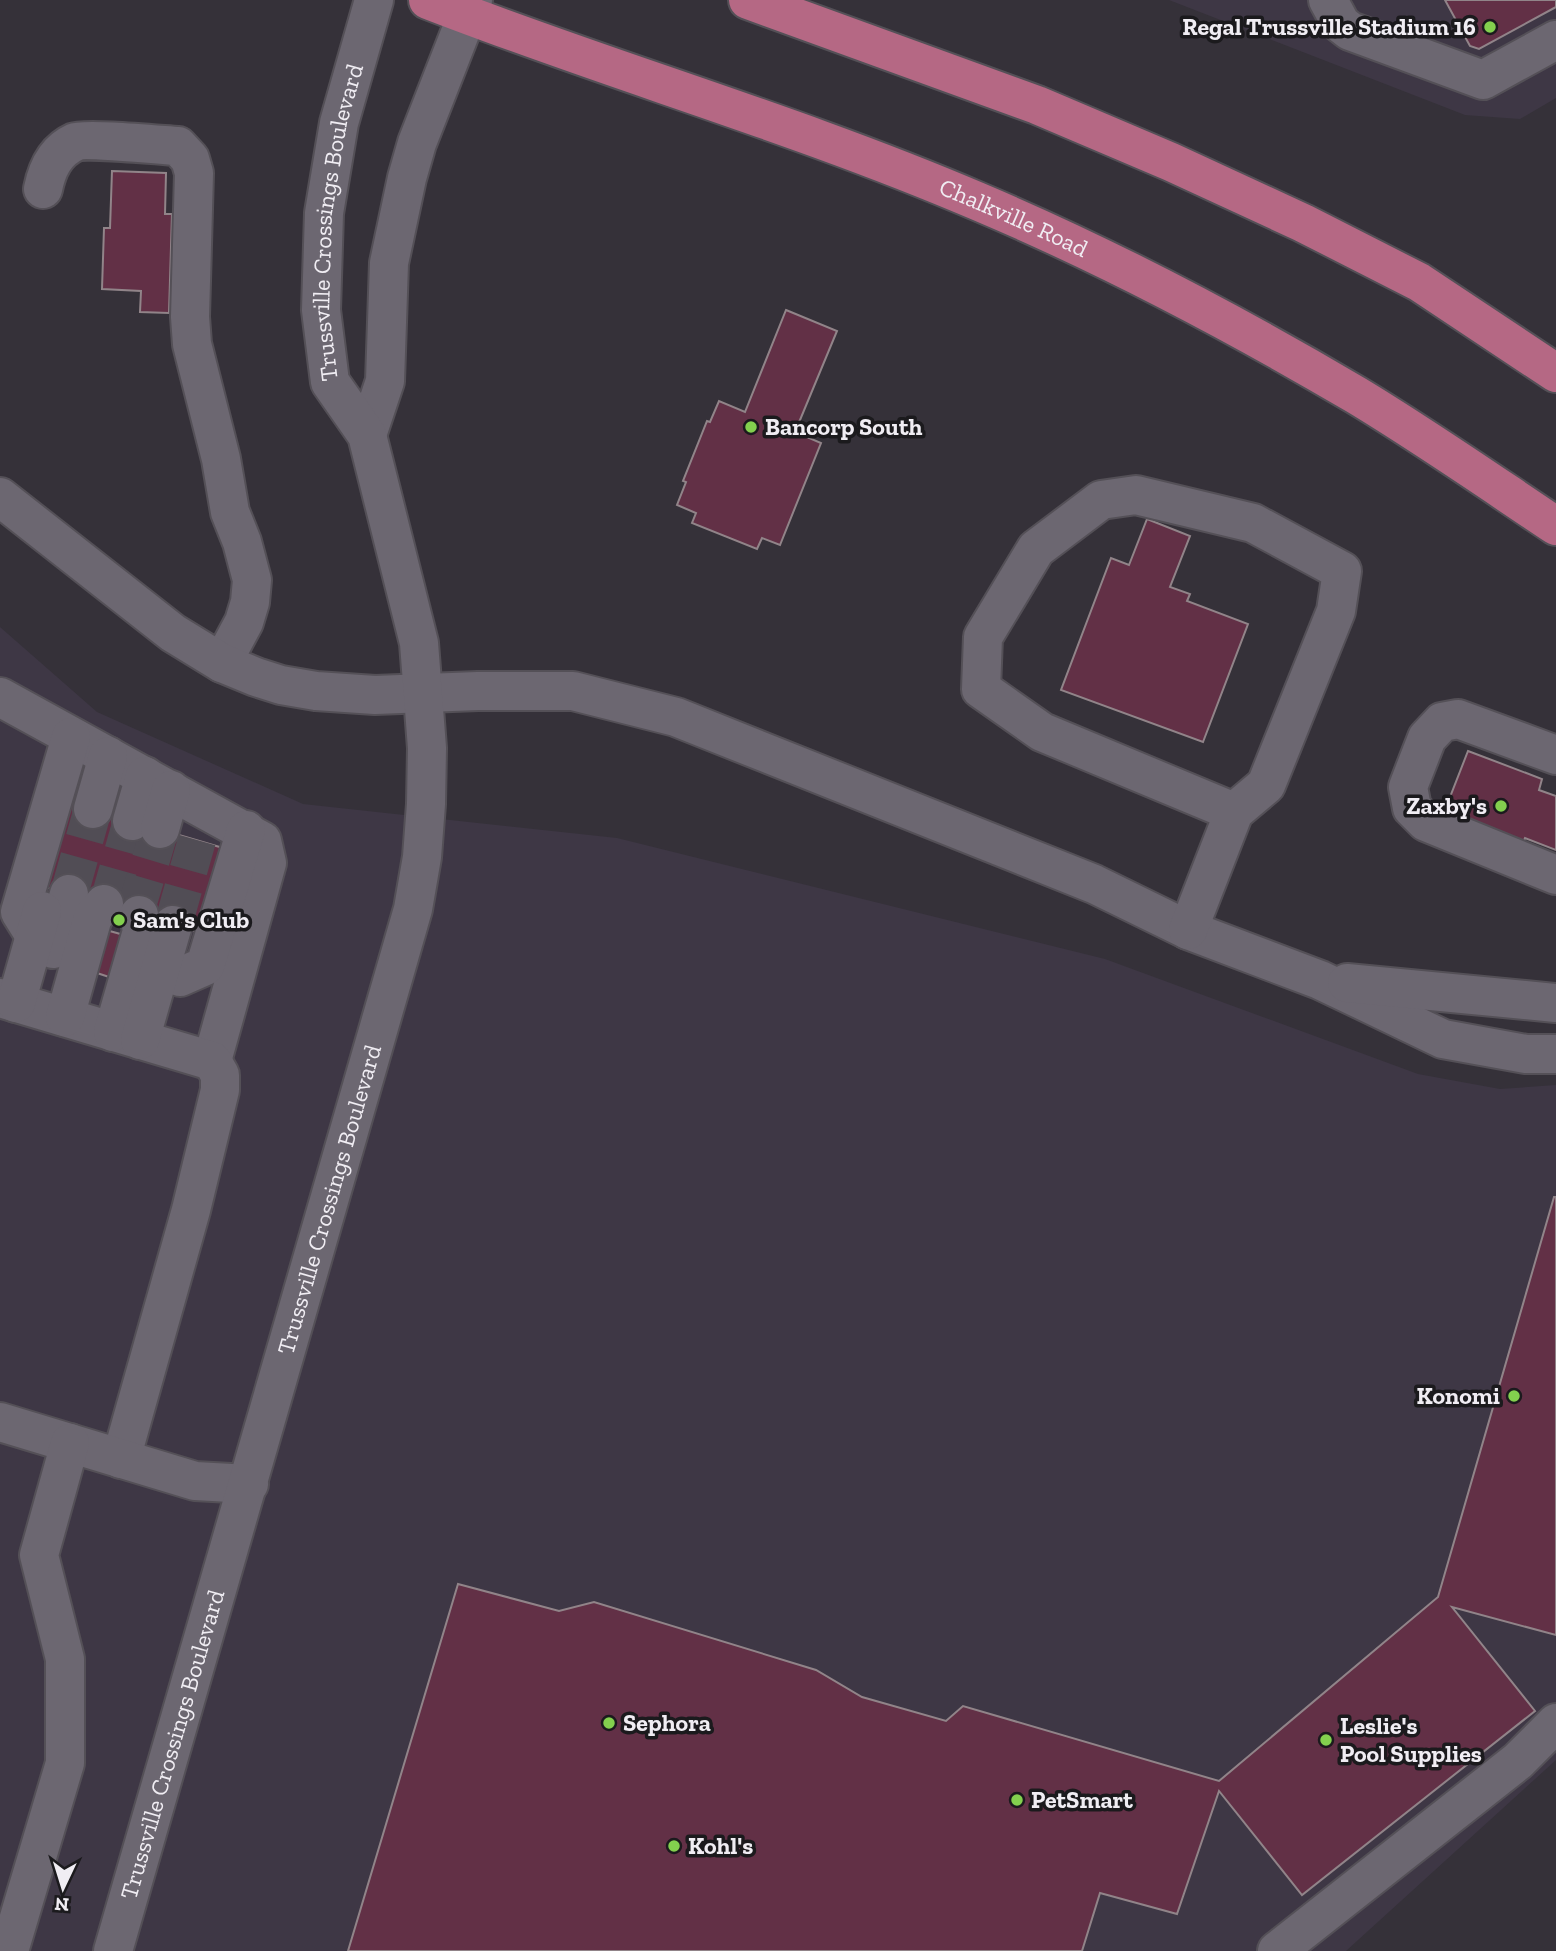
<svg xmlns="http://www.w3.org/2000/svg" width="1556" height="1951" font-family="'Zilla Slab',serif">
  <rect width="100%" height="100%" fill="#353139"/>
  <g fill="#3e3745">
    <path d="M1169 0H1556V98L1520 119 1465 115Z"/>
    <path d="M0 627 97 712 303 804 617 838 1105 959 1418 1074 1500 1089 1556 1085V1760L1346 1951H0Z"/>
  </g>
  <g fill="#623046" stroke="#918489" stroke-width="2">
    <path d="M1445 0H1556V7L1479 49 1470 46Z"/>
    <path d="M112 171 166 173 165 214H172L169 313 140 312 141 291 102 289 104 228H110Z"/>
    <path d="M786 310 837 331 795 432 821 443 780 545 762 538 757 549 692 523 696 513 677 505 686 482 683 481 707 421 710 422 719 401 745 412Z"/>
    <path d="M1147 519 1190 536 1170 587 1190 594 1187 601 1248 624 1203 742 1061 690 1111 558 1129 565Z"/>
    <path d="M1468 751 1542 779 1539 790 1556 796V850L1525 838 1520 850 1443 815Z"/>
    <path d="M67 802 223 848 198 932 42 886Z"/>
    <path d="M106 930 124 935 112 978 94 972Z"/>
    <path d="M1554 1197H1556V1635L1452 1607 1535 1711 1302 1895 1219 1791 1177 1914 1100 1893 1082 1951H348L458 1584 559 1611 594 1602 816 1670 862 1697 946 1721 963 1706 1219 1781 1438 1597Z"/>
  </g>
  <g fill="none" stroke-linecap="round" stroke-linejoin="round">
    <g stroke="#514d55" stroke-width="38" stroke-dasharray="38 19" stroke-linecap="butt">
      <path d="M69 894 93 809"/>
      <path d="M104 904 110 898 132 821"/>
      <path d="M139 915 137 906 160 829"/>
      <path d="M173 925 197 840"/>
    </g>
    <g stroke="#545057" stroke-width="42">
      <g id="minor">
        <path d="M1328 0 1341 24 1350 31 1483 80 1556 40"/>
        <path d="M43 189C47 169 55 151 75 142 84 138 162 145 178 146L190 159 194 173 190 317 192 344 221 459 230 512 242 542 252 580 250 602 244 622 222 663"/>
        <path d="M367 435 385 381 389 263 407 178 417 143 473 0"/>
        <path d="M0 497 173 633 222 663 256 677 281 685 316 691 375 695 478 691H573L676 717 1094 884 1188 930 1320 980 1443 1039 1526 1054H1556"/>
        <path d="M0 697 262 841 267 863 212 1061"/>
        <path d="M1556 755 1458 719 1442 722 1427 738 1408 787 1412 808 1426 822 1556 875"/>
        <path d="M93 809 108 756"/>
        <path d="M132 821 145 776"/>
        <path d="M160 829 171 790"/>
        <path d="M1188 930 1234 812 1266 785 1336 611 1342 571 1253 523 1136 495 1101 500 1036 549 983 637 981 689 1042 732 1234 812"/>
        <path d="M35 936 20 912 71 737"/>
        <path d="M53 949 69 894"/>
        <path d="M180 977 205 966 246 830"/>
        <path d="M1347 983 1556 1003"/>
        <path d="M0 998 212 1061 220 1075V1090L191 1210 121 1459"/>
        <path d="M16 1003 42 911"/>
        <path d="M65 1017 93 917 104 904"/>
        <path d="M113 1032 142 931 139 915"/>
        <path d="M140 1040 173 925"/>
        <path d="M0 1422 195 1481 249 1484"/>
        <path d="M9 1951 65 1763V1659L39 1555 70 1443"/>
        <path id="s1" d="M113 1951 413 909 422 857 426 804 427 748 419 643 367 435 330 382 321 310 324 213 339 123 374 0"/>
        <path d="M1277 1951 1518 1761 1556 1723"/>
      </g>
    </g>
    <g stroke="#545057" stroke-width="42">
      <g id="major">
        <path id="s2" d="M428 0C610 71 797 124 977 201 1107 256 1234 323 1356 395 1424 436 1490 482 1556 526"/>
        <path d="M748 0 1037 105 1171 162 1303 223 1419 282 1556 373"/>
      </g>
    </g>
    <use href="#minor" stroke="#6c6771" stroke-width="38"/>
    <use href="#major" stroke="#b56884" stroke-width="38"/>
  </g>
  <g fill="#83d04e" stroke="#1b1a1d" stroke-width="2.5">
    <circle cx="1490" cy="27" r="7"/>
    <circle cx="751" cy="427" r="7"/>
    <circle cx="1501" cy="806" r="7"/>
    <circle cx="119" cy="920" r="7"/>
    <circle cx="1514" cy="1396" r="7"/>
    <circle cx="609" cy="1723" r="7"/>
    <circle cx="1326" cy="1740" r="7"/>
    <circle cx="1017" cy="1800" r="7"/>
    <circle cx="674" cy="1846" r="7"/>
  </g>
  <g text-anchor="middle" stroke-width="7" stroke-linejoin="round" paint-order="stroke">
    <g font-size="24" font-weight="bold" fill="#f0edf3" stroke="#1b1a1d" text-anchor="start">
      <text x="1476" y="35" text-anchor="end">Regal Trussville Stadium 16</text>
      <text x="765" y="435">Bancorp South</text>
      <text x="1487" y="814" text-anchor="end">Zaxby's</text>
      <text x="133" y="928">Sam's Club</text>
      <text x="1500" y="1404" text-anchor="end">Konomi</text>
      <text x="623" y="1731">Sephora</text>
      <text x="1340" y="1734">Leslie's<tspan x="1340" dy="28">Pool Supplies</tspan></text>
      <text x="1031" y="1808">PetSmart</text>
      <text x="688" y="1854">Kohl's</text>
    </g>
    <g font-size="24" fill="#f0edf3" stroke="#1b1a1d">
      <text dy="8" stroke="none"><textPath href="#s2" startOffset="625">Chalkville Road</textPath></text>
      <text dy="8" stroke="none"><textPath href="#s1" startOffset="1792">Trussville Crossings Boulevard</textPath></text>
      <text dy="8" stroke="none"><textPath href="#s1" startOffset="782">Trussville Crossings Boulevard</textPath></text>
      <text dy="8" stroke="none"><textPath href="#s1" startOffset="215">Trussville Crossings Boulevard</textPath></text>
    </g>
  </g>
  <g transform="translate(63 1888) rotate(184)" stroke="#1b1a1d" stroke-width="5" paint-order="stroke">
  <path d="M0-5L12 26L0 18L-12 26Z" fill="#f0edf3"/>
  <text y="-10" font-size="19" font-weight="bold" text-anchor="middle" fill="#f0edf3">N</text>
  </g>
</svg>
